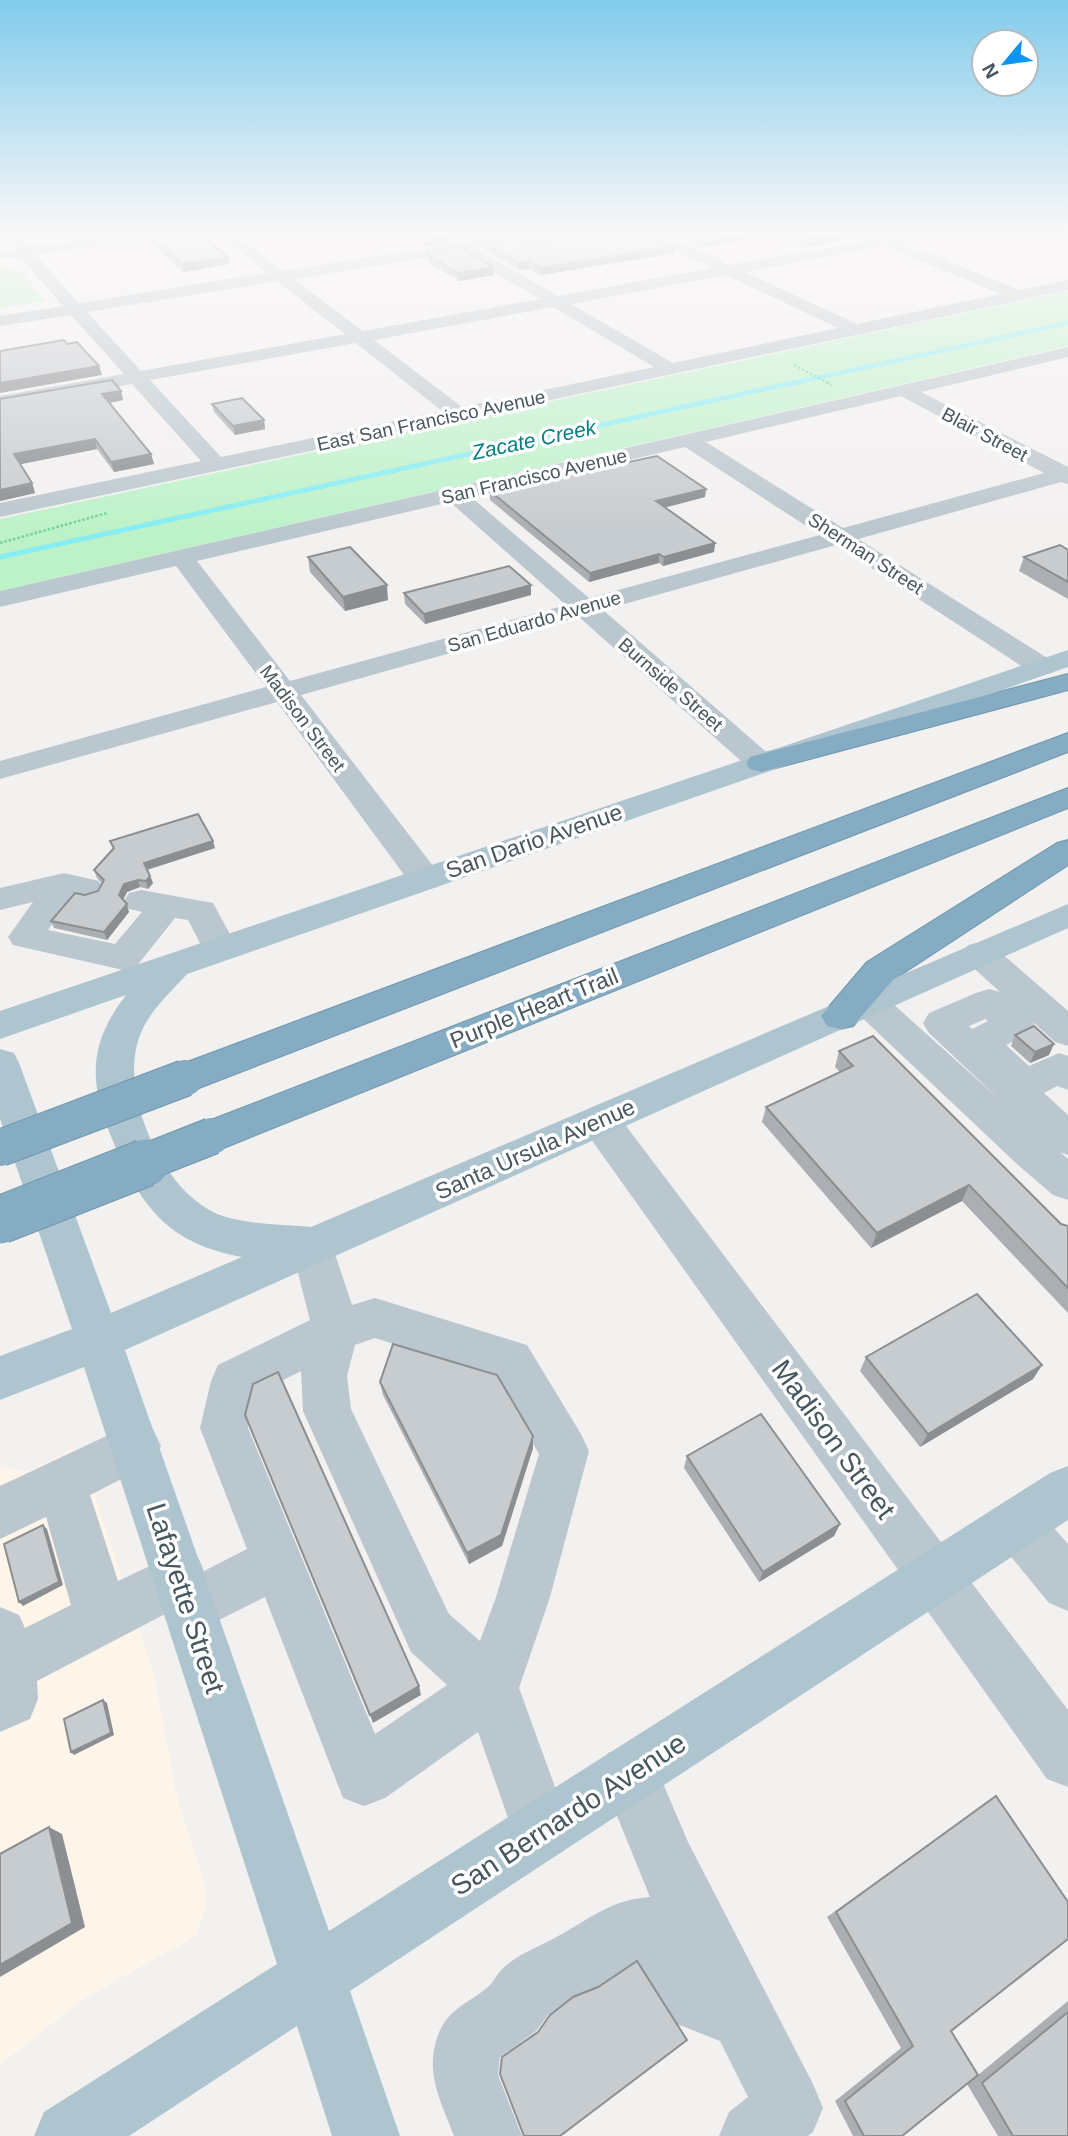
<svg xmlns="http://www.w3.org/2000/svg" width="1068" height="2136" font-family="Arial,sans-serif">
  <rect width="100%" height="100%" fill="#f3f0f0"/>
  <path fill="#fdf4ea" d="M75 1448 88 1474 154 1674 177 1797 206 1888V1907L196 1936 84 1999 0 2065V1466L27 1472Z"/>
  <g fill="#bdf2c9">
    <path d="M0 267 21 271 46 301 0 308Z"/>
    <path d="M1068 291V346L0 591V519Z"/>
  </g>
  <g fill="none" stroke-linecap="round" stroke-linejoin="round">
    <path stroke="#87edf2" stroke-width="4.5" d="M789 384 1068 323"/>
    <path stroke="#87edf2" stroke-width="5" d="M0 557 797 382"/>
    <g stroke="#7098ae" stroke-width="2">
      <g id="highway">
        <path d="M1068 674V690L761 772 750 769 746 763 750 757Z"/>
        <path d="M1068 733V752L199 1088 185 1093 171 1088 166 1078 171 1068Z"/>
        <path d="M1068 788V808L226 1147 212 1152 198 1147 192 1136 198 1125Z"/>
        <path d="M1068 840V865L893 980 853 1026 840 1029 827 1026 821 1016 867 962 1057 843Z"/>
      </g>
    </g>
    <path stroke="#72d393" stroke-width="2" stroke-dasharray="2.5 2" stroke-linecap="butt" d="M794 365 830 384"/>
    <g stroke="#72d393" stroke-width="2.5" stroke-dasharray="2.5 2" stroke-linecap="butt">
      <path d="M827 382 832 385"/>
      <path d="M0 543 107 513"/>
    </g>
    <g fill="#bbc7ce" fill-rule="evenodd">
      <path d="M0 231H13L28 247 147 231H184L177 235 36 255 79 303 267 273 215 231H231L283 271 448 245 449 239 454 237 465 242 535 231H568L561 235 477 249 558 296 712 268 640 234 638 231H656L730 265 874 239 881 235 951 231 949 234 902 243 1020 290 1068 280V290L0 517V503L201 461 132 384 0 408V396L124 374 71 315 0 326V316L63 306 21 258H1V252L13 249 0 234ZM884 246 1001 294 857 324 745 272ZM460 252 540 299 363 331 294 279ZM726 275 838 328 673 363 571 304ZM277 281 345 334 141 371 87 312ZM553 307 654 367 462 407 374 340ZM356 343 442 411 221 457 150 380Z"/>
      <path d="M1068 347V357L921 392 1068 467V484L1061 482 858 539 1052 661 1056 667 1052 673 1042 675 1032 673 836 545 603 610 772 757 776 763 772 769 761 772 750 769 579 617 301 695 437 871 442 879 437 887 425 890 413 887 277 702 0 779V761L266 687 176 566 0 607V591ZM901 396 1044 473 843 528 706 442ZM685 447 820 535 589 598 471 497ZM450 502 566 605 290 681 197 561Z"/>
      <path d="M64 873 99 881 104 889 99 897 87 900 72 897 48 930 115 944 142 912 129 909 124 901 129 893 141 890 213 903 238 949 232 958 220 961 208 958 188 920 175 918 136 967 123 970 13 945 8 937 33 902 0 910V888Z"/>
      <path d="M980 942 992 945 1068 1011V1046L1055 1042 1032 1021 1034 1024 1028 1034 1006 1045 1029 1066 1059 1053 1068 1056V1090L1057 1086 1044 1093 1068 1115V1155L1060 1152 1068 1159V1200L1053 1195 1018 1165 856 1012 851 1003 856 994 869 990 882 994 999 1099 929 1033 923 1023 929 1013 976 993 989 989 1000 992 968 963 962 954 968 945ZM985 1019 988 1021 972 1029 969 1026Z"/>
      <path d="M600 1105 614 1110 1068 1710V1787L1047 1779 586 1132 580 1121 586 1110Z"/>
      <path d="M313 1227 328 1233 352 1305 375 1298 527 1345 581 1434 589 1451 550 1597 519 1688 571 1831 562 1852 541 1861 520 1852 478 1732 385 1798 364 1806 343 1798 265 1597 189 1635 170 1627 165 1614 37 1681 38 1699 30 1719 0 1732V1607L19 1615 25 1628 71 1605 46 1517 0 1539V1486L136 1422 153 1429 161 1446 153 1463 90 1495 118 1581 180 1552 199 1559 204 1571 247 1549 200 1428 211 1381 218 1365 310 1320 291 1246 298 1233ZM375 1338 494 1376 539 1454 496 1597 480 1641 449 1614 351 1409 347 1376 355 1345ZM301 1371 303 1411 411 1652 447 1685 375 1734 248 1428 256 1394Z"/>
      <path d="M1017 1498 1035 1506 1068 1544V1611L1049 1603 999 1542 991 1524 999 1506Z"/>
      <path d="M629 1745 650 1753 688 1842 813 2084 823 2108 813 2132 808 2136H719L729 2112 748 2097 720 2041 672 2022 635 1961 595 1988 571 1997 548 2015 536 2031 500 2057 498 2075 522 2136H454C441 2102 425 2074 437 2038 447 2008 467 2005 489 1986 494 1981 497 1974 502 1969 520 1952 542 1946 562 1934 594 1916 611 1900 650 1897L600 1774 608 1753Z"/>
    </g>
    <path fill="#aec5d0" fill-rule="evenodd" d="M1068 650V667L187 974C170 993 147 1013 139 1038 119 1094 163 1193 220 1215 248 1225 281 1224 311 1227L1068 904V928L125 1350 329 1931 1050 1473 1068 1466V1520L350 1991 400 2136H332L297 2026 129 2136H34L44 2112 277 1964 84 1367 0 1400V1356L72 1329 0 1119V1049L14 1053 19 1063 111 1313 242 1257C171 1244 143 1210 115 1146 90 1087 85 1048 126 995L0 1039V1011Z"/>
    <use href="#highway" fill="#85acc2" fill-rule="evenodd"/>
    <g stroke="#7098ae" stroke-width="38" stroke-linecap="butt">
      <g id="highway-bridge-far1">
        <path d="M0 1148 185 1078"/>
        <path d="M141 1164 212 1136"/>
      </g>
    </g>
    <g stroke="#7098ae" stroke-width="49" stroke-linecap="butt">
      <path id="highway-bridge" d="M0 1220 145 1163"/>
    </g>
    <use href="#highway-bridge-far1" stroke="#85acc2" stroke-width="36"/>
    <use href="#highway-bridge" stroke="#85acc2" stroke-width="47"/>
  </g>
  <g fill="#abafb3">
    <path d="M424 231H498V234L465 239 453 235 448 237 446 243 426 246Z"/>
    <path d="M662 231H844L846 240 802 248 774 235 700 248Z"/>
    <path d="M149 236 229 264 183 272 151 243Z"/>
    <path d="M484 243H528L674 253 541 275 529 269 519 270 485 250Z"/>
    <path d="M428 252 493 267 494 275 459 281 429 263Z"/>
    <path d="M121 391 123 400 109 403 151 454 154 464 114 472 97 449 20 464 32 483 35 493 0 501V399Z"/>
    <path d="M212 404 264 420 265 429 235 435 214 412Z"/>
    <path d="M706 489 705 497 664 508 715 543 714 552 663 566 659 563 589 582 490 500V491Z"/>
    <path d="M1068 550V599L1019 571 1024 557Z"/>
    <path d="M308 557 388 600 345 611 310 572Z"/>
    <path d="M531 585V595L425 624 405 604 404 593Z"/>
    <path d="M110 841 215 848 147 870 153 883 148 889 140 887 127 892 123 900 129 912 107 940 54 928 51 921 85 895 98 891 102 883 97 878 94 870 113 849Z"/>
    <path d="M1015 1035 1049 1055 1030 1063 1011 1046Z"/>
    <path d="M839 1051 1061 1224 1068 1226V1313L962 1201 871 1248 762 1122 766 1107 840 1072 835 1067Z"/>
    <path d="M866 1357 1042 1365 1033 1379 920 1447 860 1371Z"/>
    <path d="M380 1382 533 1436V1448L502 1546 469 1564 383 1395Z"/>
    <path d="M687 1456 840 1524 834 1536 759 1582 684 1468Z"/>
    <path d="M996 1796 951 2031 902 2136H853L835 2101 901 2048 827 1917Z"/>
    <path d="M1068 2001V2136H998L967 2084Z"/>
  </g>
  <g fill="#8b8f92">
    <path d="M447 231H453V235L448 237 446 243 426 246V238Z"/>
    <path d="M473 231H498V234L465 239V232Z"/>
    <path d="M759 231H775L774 235 700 248 701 241Z"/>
    <path d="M848 232 846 240 802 248 803 240Z"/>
    <path d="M675 246 674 253 541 275V268Z"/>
    <path d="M228 257 229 264 183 272 182 264Z"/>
    <path d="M529 261V269L519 270V263Z"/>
    <path d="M493 267 494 275 459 281 458 273Z"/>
    <path d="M99 366 102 375 0 393V383Z"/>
    <path d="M121 391 123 400 104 404 102 394Z"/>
    <path d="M264 420 265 429 235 435 233 426Z"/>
    <path d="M95 439 97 449 17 465 14 454Z"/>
    <path d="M151 454 154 464 114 472 111 462Z"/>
    <path d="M32 483 35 493 0 501V490Z"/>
    <path d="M706 489 705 497 655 510 656 501Z"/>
    <path d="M715 543 714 552 663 566 664 557Z"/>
    <path d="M659 554V563L589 582 590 573Z"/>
    <path d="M387 585 388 600 345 611 343 597Z"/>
    <path d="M531 585V595L425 624 424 614Z"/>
    <path d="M213 841 215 848 146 870 144 863Z"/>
    <path d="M150 876 153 883 148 889 146 881Z"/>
    <path d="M138 880 140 887 127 892 122 902 119 895 124 884Z"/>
    <path d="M127 904 129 912 107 940 104 932Z"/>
    <path d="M1054 1044 1049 1055 1030 1063 1035 1052Z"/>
    <path d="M969 1185 962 1201 871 1248 877 1233Z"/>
    <path d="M1042 1365 1033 1379 920 1447 928 1434Z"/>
    <path d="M533 1436V1448L502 1546 469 1564 467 1553Z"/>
    <path d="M840 1524 834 1536 759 1582 763 1572Z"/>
    <path d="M43 1525 47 1529 63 1585 23 1606 19 1602Z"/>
    <path d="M419 1686 421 1695 373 1723 370 1715Z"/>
    <path d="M103 1700 107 1703 114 1735 74 1755 71 1752Z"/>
    <path d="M49 1827 62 1834 85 1927 0 1977V1965Z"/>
  </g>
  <g fill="#c7ccd0" stroke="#8b8f92" stroke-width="2">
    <path d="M186 231H197L228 257 182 264 149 236Z"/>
    <path d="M424 231H447L445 235 426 238Z"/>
    <path d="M602 231H647L675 246 541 268 529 261 519 263 484 243 518 237 528 243Z"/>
    <path d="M678 231H759L701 241Z"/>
    <path d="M781 231H844L848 232 803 240Z"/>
    <path d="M459 247 493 267 458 273 428 255V252Z"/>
    <path d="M64 340 67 344 77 342 99 366 0 383V351Z"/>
    <path d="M112 380 121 391 102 394 151 454 111 462 95 439 14 454 32 483 0 490V399Z"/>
    <path d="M242 398 264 420 233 426 212 404Z"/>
    <path d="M657 456 706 489 656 501 715 543 664 557 659 554 590 573 490 491Z"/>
    <path d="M1060 545 1068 550V582L1024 557Z"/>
    <path d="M350 547 387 585 343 597 308 557Z"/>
    <path d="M509 566 531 585 424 614 404 593Z"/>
    <path d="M198 814 213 841 144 863 150 876 146 881 138 880 124 884 119 895 127 904 104 932 51 921 75 893 85 895 98 891 104 880 94 870 114 848 110 841Z"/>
    <path d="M1034 1026 1054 1044 1035 1052 1015 1035Z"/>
    <path d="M873 1036 1061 1224 1068 1226V1288L969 1185 877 1233 766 1107 853 1066 839 1051Z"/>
    <path d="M977 1294 1042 1365 928 1434 866 1357Z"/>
    <path d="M393 1344 497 1375 533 1436 501 1535 467 1553 380 1382Z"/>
    <path d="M278 1372 419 1686 370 1715 245 1415 253 1384Z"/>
    <path d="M761 1414 840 1524 763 1572 687 1456Z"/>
    <path d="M43 1525 59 1582 19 1602 4 1544Z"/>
    <path d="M103 1700 111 1733 71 1752 64 1719Z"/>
    <path d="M996 1796 1068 1902V1939L951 2031 978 2075 902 2136H864L845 2101 913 2046 836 1912Z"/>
    <path d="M49 1827 72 1923 0 1965V1854Z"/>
    <path d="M637 1961 687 2040 560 2136H524L500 2074 502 2057 538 2032 550 2015 573 1997 598 1987Z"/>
    <path d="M1068 2012V2136H1013L982 2083Z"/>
  </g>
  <linearGradient id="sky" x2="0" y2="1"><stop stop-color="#81cbec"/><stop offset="0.44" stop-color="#faf8f8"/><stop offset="1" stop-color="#faf8f8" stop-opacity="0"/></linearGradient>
  <rect width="1068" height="530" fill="url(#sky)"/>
  <g text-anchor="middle" stroke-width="7" stroke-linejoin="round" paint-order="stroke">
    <g font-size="19" fill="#47575f" stroke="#fff">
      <text transform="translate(431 420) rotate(-12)" y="7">East San Francisco Avenue</text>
      <text transform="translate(985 434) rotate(28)" y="7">Blair Street</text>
      <text transform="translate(534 476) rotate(-13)" y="7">San Francisco Avenue</text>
      <text transform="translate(866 553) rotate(33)" y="7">Sherman Street</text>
      <text transform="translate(534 621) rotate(-16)" y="7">San Eduardo Avenue</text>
      <text transform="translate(671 684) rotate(41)" y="7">Burnside Street</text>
      <text transform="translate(303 718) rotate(53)" y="7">Madison Street</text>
    </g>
    <g font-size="21" font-style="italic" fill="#077e84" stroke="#fff">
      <text transform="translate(534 440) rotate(-12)" y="7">Zacate Creek</text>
    </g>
    <g font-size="23" fill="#47575f" stroke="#fff">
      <text transform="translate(534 841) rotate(-19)" y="8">San Dario Avenue</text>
      <text transform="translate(534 1008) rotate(-22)" y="8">Purple Heart Trail</text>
      <text transform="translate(535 1149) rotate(-24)" y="8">Santa Ursula Avenue</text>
    </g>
    <g font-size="28" fill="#47575f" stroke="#fff">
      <text transform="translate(834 1439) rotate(54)" y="10">Madison Street</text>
      <text transform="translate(186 1598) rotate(72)" y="10">Lafayette Street</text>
      <text transform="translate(568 1814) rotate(-33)" y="10">San Bernardo Avenue</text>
    </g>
  </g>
  <g transform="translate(1005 63) rotate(241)"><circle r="33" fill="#ffffff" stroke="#b5bcbf" stroke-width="2"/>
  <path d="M0-5L12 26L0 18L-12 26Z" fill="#0e95ef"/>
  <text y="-10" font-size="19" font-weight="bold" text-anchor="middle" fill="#47575f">N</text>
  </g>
</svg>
